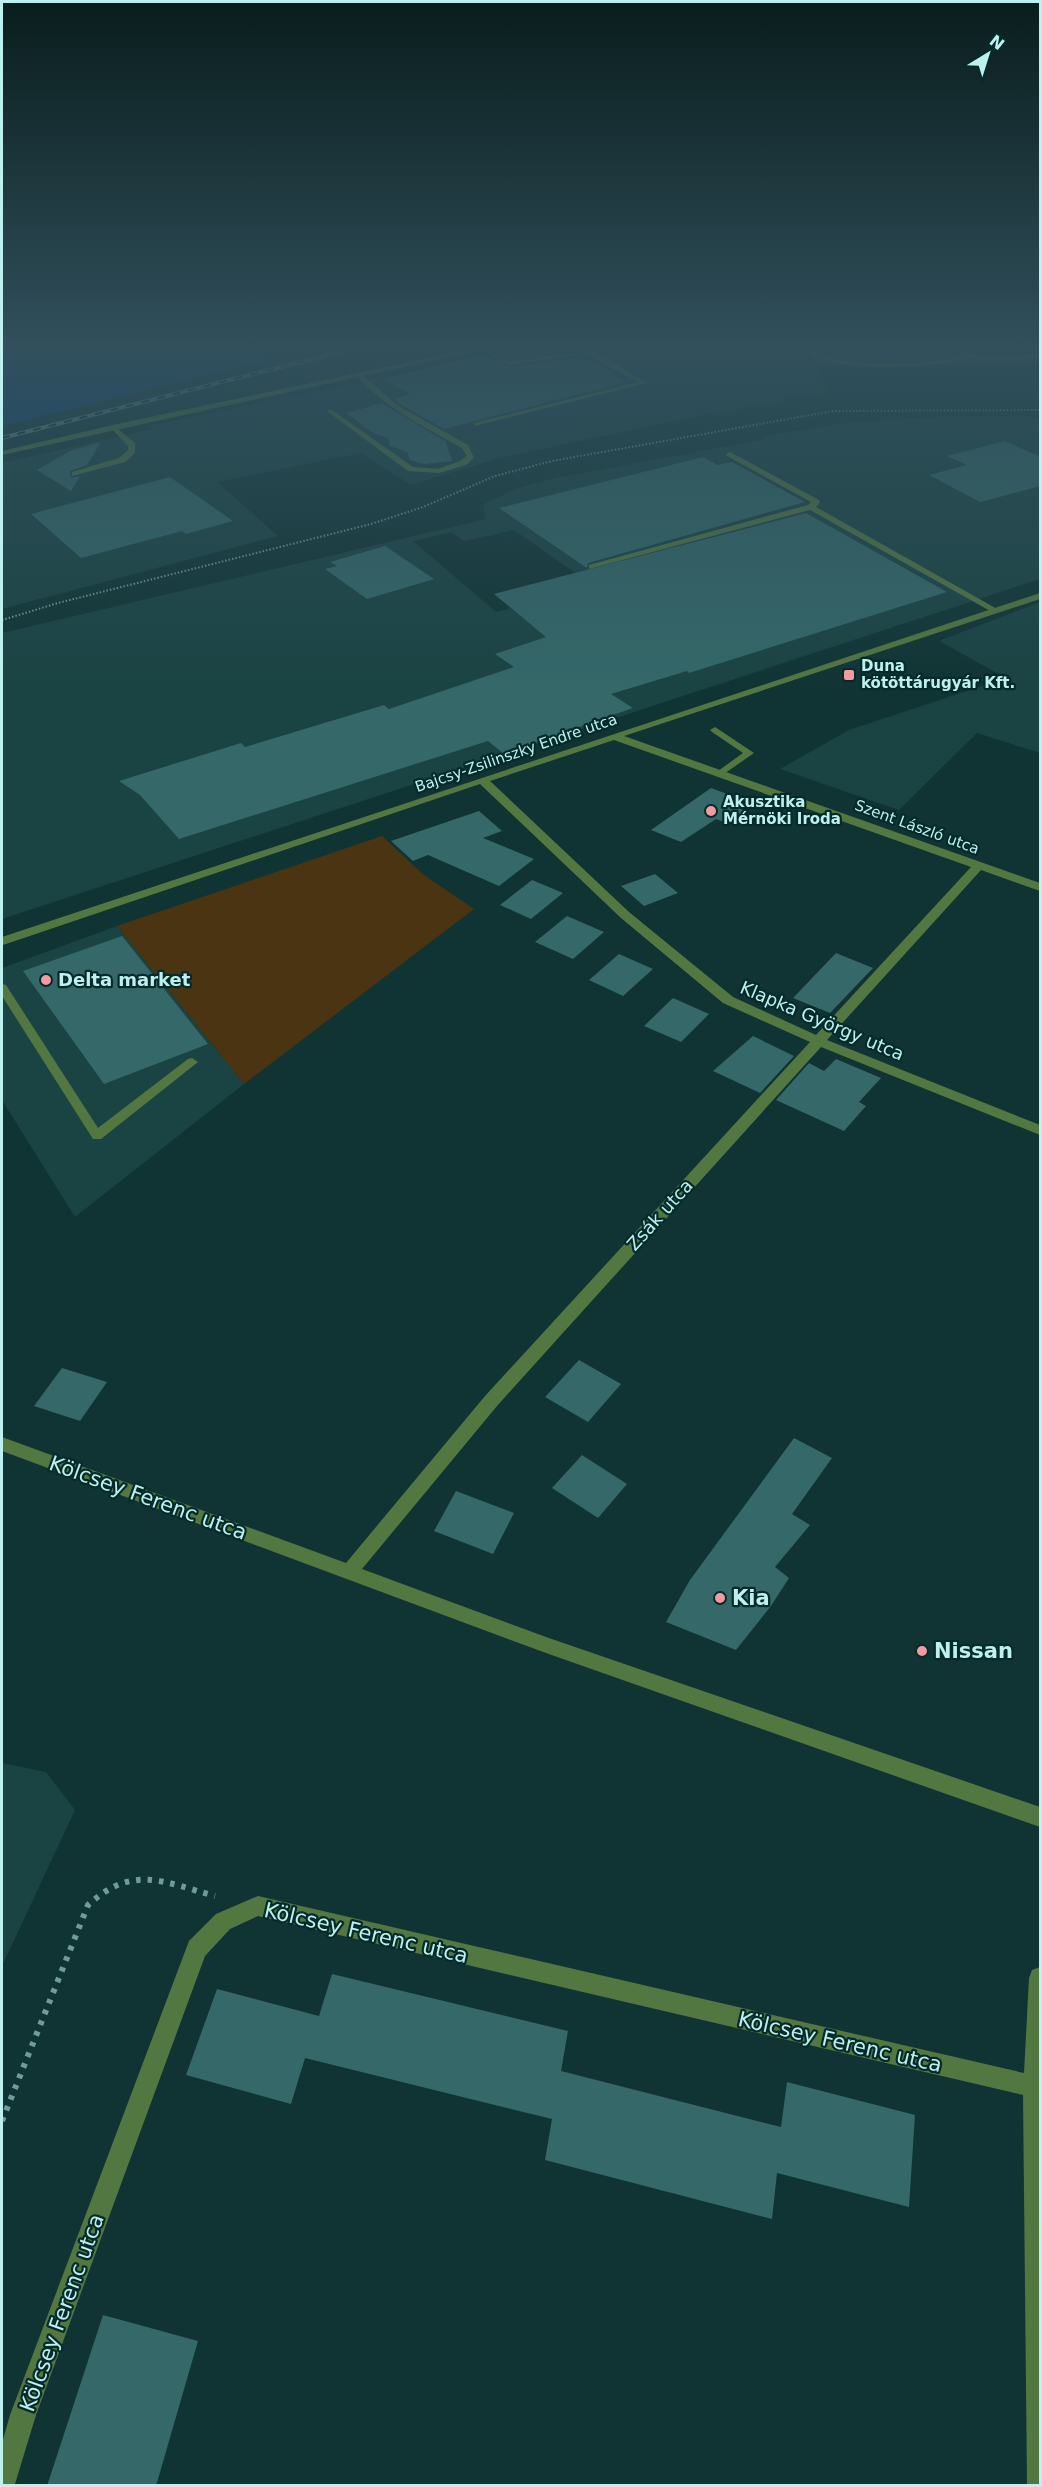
<svg xmlns="http://www.w3.org/2000/svg" width="1042" height="2487" font-family="'DejaVu Sans',sans-serif">
  <rect width="100%" height="100%" fill="#103434"/>
  <g fill="#1a4343" fill-rule="evenodd">
    <path d="M531 343H1010L1032 352 1021 353 1028 360H1037L1040 365H822L806 354 831 391 668 422 496 459 411 485 361 453 217 482 278 536 2 609V463L152 429 148 426 460 362 457 359Z"/>
    <path d="M953 416 1040 417V579L2 919V633L486 519 483 507 487 502 516 489 551 479 761 440 765 436 846 423ZM514 530 594 586 496 612 413 541 452 532 464 541Z"/>
    <path d="M1040 602V753L977 733 899 810 780 769 849 730 1006 678 939 641Z"/>
    <path d="M117 926 244 1084 75 1217 2 1100V968Z"/>
    <path d="M2 1763 46 1772 75 1810 2 1966Z"/>
  </g>
  <path fill="#4a3411" d="M382 836 424 875 474 909 244 1084 117 926Z"/>
  <path fill="#0f407a" d="M2 343H335L2 426Z"/>
  <g fill="#346869">
    <path d="M515 343H553L568 350 511 359 497 353 503 351 498 349Z"/>
    <path d="M485 355 499 364 511 367 582 357 617 374 611 375 626 382 444 429 398 403 394 399 410 394 383 379Z"/>
    <path d="M382 403 446 442 452 461 425 464 410 460 407 452 390 446 388 438 373 433 346 413Z"/>
    <path d="M1005 441 1041 457V486L980 502 929 475 967 465 947 456Z"/>
    <path d="M101 442 87 465 70 471 71 478 80 476 71 491 37 470 70 451Z"/>
    <path d="M703 457 718 465 732 462 805 502 588 563 587 568 499 508Z"/>
    <path d="M170 477 233 521 186 534 182 531 81 558 31 514Z"/>
    <path d="M806 513 947 592 689 673 687 671 611 694 633 708 504 754 488 741 179 839 140 795 119 781 241 743 245 747 384 705 389 709 514 667 495 654 546 637 494 594Z"/>
    <path d="M385 546 434 579 367 599 325 569 337 566 330 562Z"/>
    <path d="M711 788 754 804 729 824 716 819 681 842 651 830Z"/>
    <path d="M479 811 502 831 483 838 534 859 499 886 428 855 413 861 391 841Z"/>
    <path d="M655 874 678 893 644 906 621 886Z"/>
    <path d="M532 880 563 893 531 919 500 905Z"/>
    <path d="M567 916 604 932 573 959 535 942Z"/>
    <path d="M122 936 208 1044 104 1084 23 971Z"/>
    <path d="M836 953 873 968 830 1013 793 998Z"/>
    <path d="M619 954 653 969 623 996 589 980Z"/>
    <path d="M673 998 709 1014 681 1042 644 1026Z"/>
    <path d="M753 1036 794 1056 760 1093 713 1071Z"/>
    <path d="M836 1059 881 1078 859 1102 866 1106 844 1131 776 1100 809 1063 824 1071Z"/>
    <path d="M579 1360 621 1384 588 1422 545 1397Z"/>
    <path d="M62 1368 107 1382 80 1421 34 1406Z"/>
    <path d="M794 1438 832 1458 792 1514 810 1525 775 1567 789 1578 771 1606 736 1650 666 1622 690 1580Z"/>
    <path d="M582 1455 627 1484 598 1518 552 1488Z"/>
    <path d="M456 1491 514 1513 493 1554 434 1531Z"/>
    <path d="M332 1974 568 2031 561 2071 781 2127 787 2082 915 2115 909 2207 777 2173 772 2219 545 2160 552 2119 305 2058 291 2104 186 2075 217 1989 319 2016Z"/>
    <path d="M103 2315 198 2341 156 2486H47Z"/>
  </g>
  <g fill="none" stroke-linecap="round" stroke-linejoin="round">
    <path stroke="#6f9b9b" stroke-width="2" stroke-dasharray="1.5 2" stroke-linecap="butt" d="M2 620 58 603 371 524 423 507 495 476 552 461 833 411 1040 410"/>
    <path stroke="#6f9b9b" stroke-width="6" stroke-dasharray="4.5 7" stroke-linecap="butt" d="M2 2121 88 1905C133 1864 163 1882 215 1896"/>
    <g fill="#537741" fill-rule="evenodd">
      <path d="M807 343H813L819 355C861 368 924 365 967 356L948 343H955C979 364 1011 356 1040 354V358C1018 360 998 360 976 359 965 358 951 363 939 364 898 368 854 370 815 357Z"/>
      <path d="M483 347 504 360 511 361 587 350 600 355 647 383 475 426 473 423 638 382 586 354 511 365 500 362 481 350Z"/>
      <path d="M357 374H361L397 405 468 445 474 458 466 465 439 473 408 471 328 412V410H332L413 467 438 469 460 461 467 456 462 448C425 427 386 409 357 376Z"/>
      <path d="M113 425 135 443V453L125 462 72 476V472L119 458 128 450V446L110 427Z"/>
      <path d="M730 452 819 500 820 502 816 507 999 610 992 612 810 510 589 569V565L808 505 811 502 727 456 726 454Z"/>
      <path d="M715 727 754 753 721 776 716 773 718 771 743 753 712 732 710 730Z"/>
      <path d="M2 984 6 985 98 1128 188 1059 192 1058 198 1062 101 1139H93L2 996Z"/>
    </g>
    <g fill="#537741" fill-rule="evenodd">
      <path d="M499 343H513L2 455V451L113 425Z"/>
      <path d="M1025 343 1040 346V350L1026 344Z"/>
      <path d="M1040 593V599L624 736 1040 883V891L981 870 827 1040 1040 1125V1135L821 1047 497 1406 362 1569 546 1637 1040 1807V1827L546 1653 2 1451V1437L346 1563 485 1396 810 1042 723 1003 621 918 480 784 6 944 2 945V937ZM614 740 971 867 816 1035 733 997 629 912 490 781Z"/>
      <path d="M258 1896 1024 2073 1029 1978 1032 1970 1040 1967V2486L1027 2484 1023 2095 258 1916 230 1929 205 1956 36 2415 15 2484 2 2486V2443L10 2415 189 1941 216 1914Z"/>
    </g>
    <g stroke="#659090" stroke-width="4">
      <path id="rail" d="M2 438 375 343"/>
    </g>
    <use href="#rail" stroke="#052a2a" stroke-width="2" stroke-dasharray="8" stroke-linecap="butt"/>
  </g>
  <linearGradient id="sky" x2="0" y2="1"><stop stop-color="#091d1d"/><stop offset="0.5" stop-color="#31505c"/><stop offset="1" stop-color="#31505c" stop-opacity="0"/></linearGradient>
  <rect width="1042" height="691" fill="url(#sky)"/>
  <g fill="#f49aa0" stroke="#052a2a" stroke-width="2">
    <rect x="843" y="669" width="12" height="12" rx="3"/>
    <circle cx="711" cy="811" r="6"/>
    <circle cx="46" cy="980" r="6"/>
    <circle cx="720" cy="1598" r="6"/>
    <circle cx="922" cy="1651" r="6"/>
  </g>
  <g text-anchor="middle" stroke-width="4.5" stroke-linejoin="round" paint-order="stroke">
    <g font-size="15" font-weight="bold" fill="#bef0f0" stroke="#052a2a" text-anchor="start">
      <text x="861" y="671">Duna<tspan x="861" dy="17">kötöttárugyár Kft.</tspan></text>
      <text x="723" y="807">Akusztika<tspan x="723" dy="17">Mérnöki Iroda</tspan></text>
    </g>
    <g font-size="15" fill="#bef0f0" stroke="#052a2a">
      <text transform="translate(516 753) rotate(-19)" y="5">Bajcsy-Zsilinszky Endre utca</text>
      <text transform="translate(917 827) rotate(20)" y="5">Szent László utca</text>
    </g>
    <g font-size="18" font-weight="bold" fill="#bef0f0" stroke="#052a2a" text-anchor="start">
      <text x="58" y="986">Delta market</text>
    </g>
    <g font-size="18" fill="#bef0f0" stroke="#052a2a">
      <text transform="translate(822 1021) rotate(23)" y="6">Klapka György utca</text>
      <text transform="translate(660 1215) rotate(-48)" y="6">Zsák utca</text>
    </g>
    <g font-size="21" fill="#bef0f0" stroke="#052a2a">
      <text transform="translate(148 1498) rotate(20)" y="7">Kölcsey Ferenc utca</text>
      <text transform="translate(366 1933) rotate(13)" y="7">Kölcsey Ferenc utca</text>
      <text transform="translate(840 2042) rotate(13)" y="7">Kölcsey Ferenc utca</text>
      <text transform="translate(62 2313) rotate(-70)" y="7">Kölcsey Ferenc utca</text>
    </g>
    <g font-size="21" font-weight="bold" fill="#bef0f0" stroke="#052a2a" text-anchor="start">
      <text x="732" y="1605">Kia</text>
      <text x="934" y="1658">Nissan</text>
    </g>
  </g>
  <rect width="1042" height="2487" fill="none" stroke="#bef0f0" stroke-width="6"/>
  <g transform="translate(988 54) rotate(38)" stroke="#052a2a" stroke-width="4.5" paint-order="stroke">
  <path d="M0-4.5L10 22L0 15L-10 22Z" fill="#bef0f0"/>
  <text y="-9" font-size="16" font-weight="bold" text-anchor="middle" fill="#bef0f0">N</text>
  </g>
</svg>
